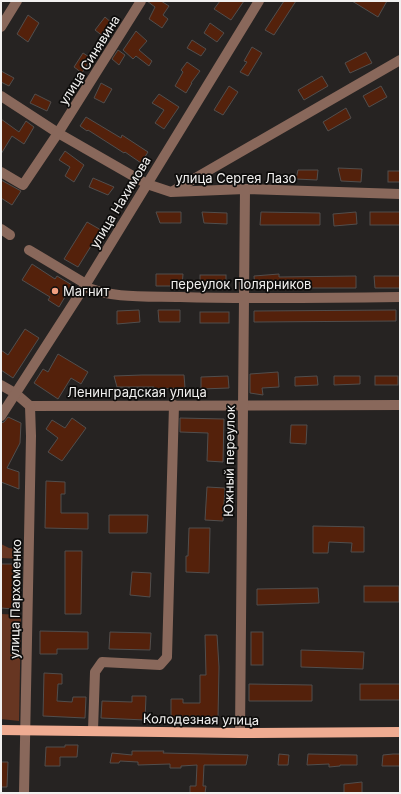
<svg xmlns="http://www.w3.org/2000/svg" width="401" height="794" font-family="Inter,sans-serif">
  <rect width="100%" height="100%" fill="#262322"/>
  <g fill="#673622">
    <path d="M1 544 9 548 22 550V559L1 558Z"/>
    <path d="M1 614 21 615 19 721 1 719Z"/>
  </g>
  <g fill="#54210b" stroke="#514e4d">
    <path d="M147 1H161L169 6 163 15 168 19 162 28 149 19 155 7Z"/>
    <path d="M220 1H244L231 20 214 9Z"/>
    <path d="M284 1H296L274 35 265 30Z"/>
    <path d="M352 1H387L378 17Z"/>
    <path d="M28 15 39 23 28 42 17 34Z"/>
    <path d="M105 17 113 24 104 37 95 30Z"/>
    <path d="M210 23 224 33 217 42 204 33Z"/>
    <path d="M136 31 147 41 139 50 152 61 149 66 136 56 133 59 123 50Z"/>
    <path d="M192 40 206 49 201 56 187 48Z"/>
    <path d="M252 47 262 53 248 76 240 72 247 62 244 61Z"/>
    <path d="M118 50 125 55 119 65 112 59Z"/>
    <path d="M366 52 372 63 350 73 345 63Z"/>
    <path d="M83 53 91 58 82 73 74 67Z"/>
    <path d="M187 62 200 71 191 83H192L186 93 175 86 183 72 181 70Z"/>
    <path d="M1 71 14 78 9 86 1 82Z"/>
    <path d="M322 76 328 86 304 100 298 90Z"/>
    <path d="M101 83 112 89 104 103 94 98Z"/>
    <path d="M229 86 238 92 223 115 214 110Z"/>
    <path d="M381 86 387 97 369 107 363 96Z"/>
    <path d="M35 94 51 102 47 111 30 103Z"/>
    <path d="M159 94 179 107 164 129 155 123 164 110 152 103Z"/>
    <path d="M346 108 351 118 328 131 323 122Z"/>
    <path d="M86 117 121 138 122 135 148 152 141 163 125 152 124 153 88 130 87 131 80 126Z"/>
    <path d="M1 119 19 132 26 121 34 127 24 144 12 136 1 154Z"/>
    <path d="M65 151 84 165 74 182 65 176 70 167 59 160Z"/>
    <path d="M338 168 362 169 361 182 341 181Z"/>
    <path d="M298 170H318L317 180 296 179Z"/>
    <rect x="388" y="171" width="12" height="11"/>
    <path d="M93 178 114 187 108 195 89 187Z"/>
    <path d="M1 180 21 191 12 205 1 198Z"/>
    <path d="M156 212H181V223H160Z"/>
    <path d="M202 212 227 213V224L204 223Z"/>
    <path d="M261 212 320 213V225H260Z"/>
    <path d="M356 212 357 224 334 226 333 214Z"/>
    <rect x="370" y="212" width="30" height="13"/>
    <path d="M87 222 101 230 78 267 64 259Z"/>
    <path d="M32 264 55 279 57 276 72 285 59 307 48 300 50 297 22 280Z"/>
    <path d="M156 274H183L182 286H156Z"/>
    <path d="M279 274V277L356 276V288H289V286L255 289 254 276Z"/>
    <rect x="200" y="275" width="26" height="11"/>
    <path d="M374 276H400V288H375Z"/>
    <path d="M139 310 140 322 117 324V311Z"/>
    <path d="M158 310H180V322H159Z"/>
    <path d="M396 310V321L254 322V311Z"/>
    <rect x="200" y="312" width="29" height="11"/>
    <path d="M25 329 39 338 13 378 1 370V350L8 355Z"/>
    <path d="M58 354 88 372 81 384 71 378 58 399 34 383 43 369 48 372Z"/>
    <path d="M278 372 279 387 262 388 263 395 250 393V374Z"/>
    <path d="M142 375H184L185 388 154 389V387H117L114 376Z"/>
    <path d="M228 376 229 388 201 389V377Z"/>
    <path d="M317 376 318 385 295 386V377Z"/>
    <path d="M334 376H360V384L334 385Z"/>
    <rect x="375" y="376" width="23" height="9"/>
    <path d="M8 417 21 423 20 443 7 468 19 472V489L1 482V423L4 422Z"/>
    <path d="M72 418 86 428 62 461 48 452 58 438 46 429 52 420 65 428Z"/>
    <path d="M180 418 224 419 223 462 207 461 208 433 180 432Z"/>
    <path d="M291 425H307L306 444 290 443Z"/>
    <path d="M46 481 65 482V494H61V513H88V529L45 528Z"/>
    <path d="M207 487 225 488 223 521 205 520Z"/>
    <path d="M109 515H148L147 533H109Z"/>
    <path d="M313 526 364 527V552H351L352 543 329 542 328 553H313Z"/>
    <path d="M189 528H210L209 573 186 572V556H188Z"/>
    <path d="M65 551H82L81 614H65Z"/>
    <path d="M1 564H14L13 609 1 608Z"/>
    <path d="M132 572 151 573 150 597 130 595Z"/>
    <rect x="364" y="586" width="35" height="16"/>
    <path d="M318 588 319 603 257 605V589Z"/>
    <path d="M40 631 88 632V649H57V654H40Z"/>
    <path d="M110 632 151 633 150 650 109 649Z"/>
    <rect x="251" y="632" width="12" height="33"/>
    <path d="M205 635H217L219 667 218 718 171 717V699H183V703H200V675H206Z"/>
    <path d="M301 650 364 652 363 669 301 667Z"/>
    <path d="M44 673 62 674V684H58L57 701 72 702 73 697H86L85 718 43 716Z"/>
    <path d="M249 684 312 685V701H249Z"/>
    <rect x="360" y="684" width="40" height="16"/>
    <path d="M132 696H146L145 720 101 718 102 701 132 702Z"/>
    <path d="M65 745H78L77 757H60V766H45L46 747H65Z"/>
    <path d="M132 751H164L163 753 248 755 246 765H204L203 786H206L205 793H190V786H196L197 765 181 766V768H170V764L138 765V762L120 761 119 763H110L112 753 132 755Z"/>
    <path d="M279 754 289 755 288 765H278Z"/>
    <path d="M308 754 357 755V765H340V766L329 767V764L307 765Z"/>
    <path d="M393 754H400V766H382L383 755Z"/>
    <path d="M1 762H8L7 787H1Z"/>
    <path d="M362 782V793H344V784Z"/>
  </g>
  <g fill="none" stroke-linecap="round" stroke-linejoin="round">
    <g stroke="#89685b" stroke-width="10">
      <path d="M1 27 17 1"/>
      <path d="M1 96 58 133 147 184 171 192 245 189 400 194"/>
      <path d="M1 172 23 185 58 133 141 1"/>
      <path d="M173 191 400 60"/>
      <path d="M1 229 10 235"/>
      <path d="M29 250 86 284"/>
      <path d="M84 286C110 299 151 296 180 297 253 299 327 298 400 297"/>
      <path d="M1 385 15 393 30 406 400 405"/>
      <path d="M1 416 86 284 259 1"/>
      <path d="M93 730 95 672 102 662 160 665 167 657 174 405"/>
      <path d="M240 733 245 189"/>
      <path d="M24 793 31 436 30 406"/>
    </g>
    <path stroke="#efac92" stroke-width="10" d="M1 730 240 733 400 732"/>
  </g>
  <circle fill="#f2a080" stroke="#0e0d0c" stroke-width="1.5" cx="55" cy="291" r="4"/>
  <g text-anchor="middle" stroke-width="3.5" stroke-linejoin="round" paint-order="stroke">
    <g font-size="13" fill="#f1f0ef" stroke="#0e0d0c">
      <text transform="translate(89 60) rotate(-58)" y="5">улица Синявина</text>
      <text x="236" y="183">улица Сергея Лазо</text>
      <text transform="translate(120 202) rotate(-59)" y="5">улица Нахимова</text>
      <text x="241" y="289">переулок Полярников</text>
      <text x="137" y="397">Ленинградская улица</text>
      <text transform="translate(229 461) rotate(-89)" y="5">Южный переулок</text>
      <text transform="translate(15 599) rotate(-89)" y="5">улица Пархоменко</text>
      <text transform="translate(201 719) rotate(1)" y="5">Колодезная улица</text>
    </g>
    <g font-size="13" fill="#f1f0ef" stroke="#0e0d0c" text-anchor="start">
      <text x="63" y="296">Магнит</text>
    </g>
  </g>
  <rect width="401" height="794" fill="none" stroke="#f1f0ef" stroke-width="4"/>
</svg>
